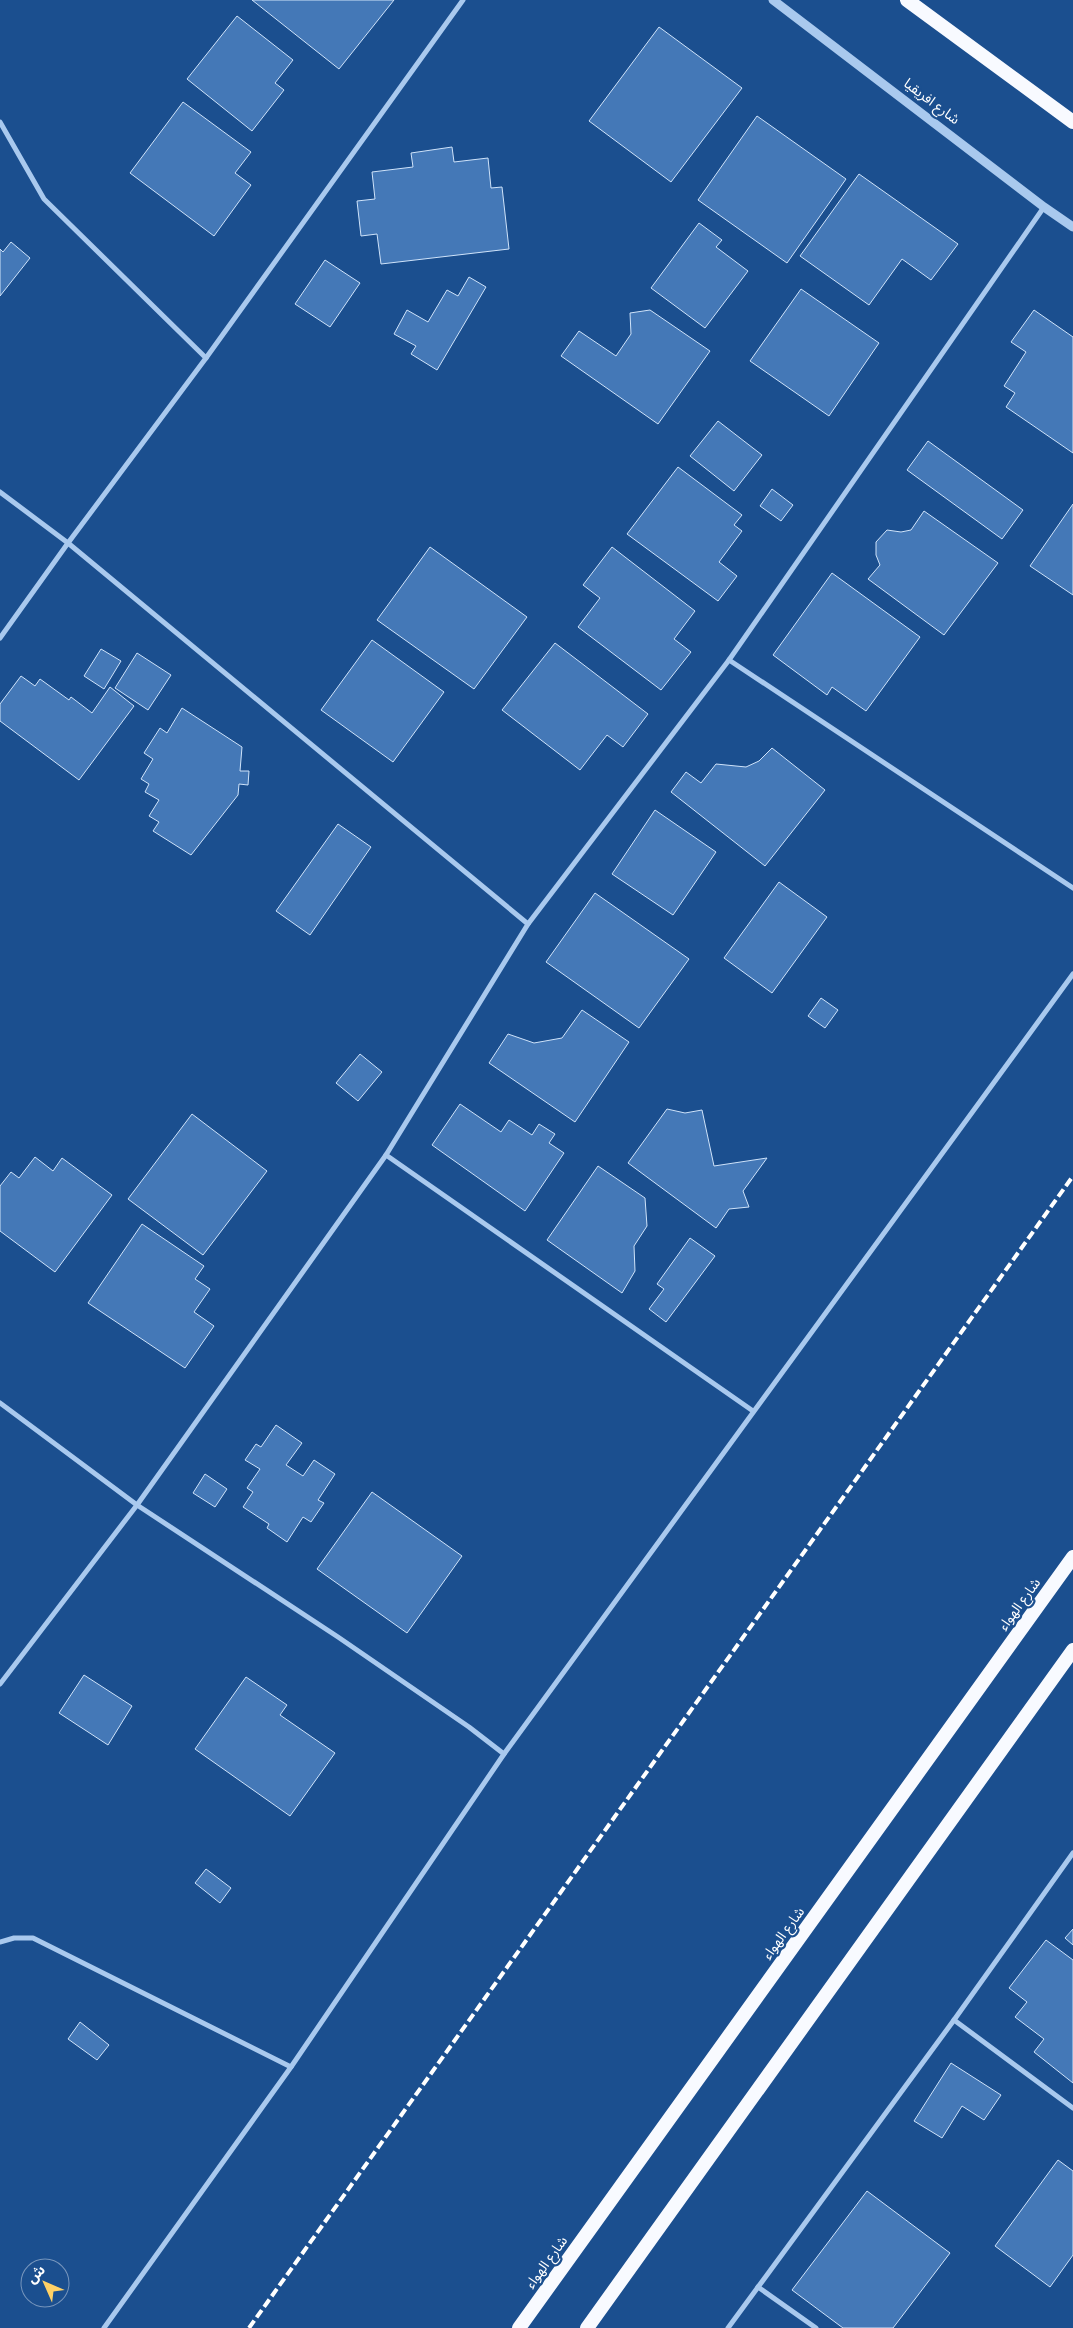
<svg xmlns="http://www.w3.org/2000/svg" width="1073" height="2328" font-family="'Golos Text','Noto Sans Arabic',sans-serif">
  <rect width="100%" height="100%" fill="#1b4f8f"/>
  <g fill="#4478b7" stroke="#cfe3fa">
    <path d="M252 0H394L339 69Z"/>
    <path d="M237 16 293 60 275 83 284 90 252 131 187 79Z"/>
    <path d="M659 27 742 88 671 182 589 121Z"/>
    <path d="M183 102 251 152 235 173 251 185 214 236 130 173Z"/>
    <path d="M757 116 846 179 787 263 698 200Z"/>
    <path d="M452 147 454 162 488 158 491 188 502 187 509 249 381 264 377 234 361 236 357 201 375 199 372 172 413 167 411 153Z"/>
    <path d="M859 174 958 244 931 280 902 259 869 305 800 256Z"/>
    <path d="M699 223 722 240 716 247 748 271 705 328 651 288Z"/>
    <path d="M11 242 30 258 0 296V249L3 252Z"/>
    <path d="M325 260 360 283 330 327 295 304Z"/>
    <path d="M469 277 486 287 437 370 411 354 416 346 394 334 407 310 428 322 447 290 458 296Z"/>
    <path d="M801 289 879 343 829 416 750 361Z"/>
    <path d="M650 310 710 351 658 424 561 356 579 331 616 356 631 334 630 313Z"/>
    <path d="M1034 310 1073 337V453L1006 407 1015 393 1004 386 1026 352 1011 342Z"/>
    <path d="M718 421 762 455 734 491 690 456Z"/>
    <path d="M928 441 1023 510 1002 539 907 470Z"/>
    <path d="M678 467 742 515 734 525 742 531 719 562 737 576 718 601 627 534Z"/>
    <path d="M772 489 793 505 781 521 760 506Z"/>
    <path d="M1073 504V595L1030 566Z"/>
    <path d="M924 511 998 563 944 635 868 579 880 565 876 555V542L887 530 901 532 911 530Z"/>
    <path d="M430 547 527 617 474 689 377 620Z"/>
    <path d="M612 547 695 611 674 639 691 652 661 690 578 627 600 598 583 585Z"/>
    <path d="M832 573 920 637 866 711 832 687 827 695 773 655Z"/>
    <path d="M372 640 444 692 393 762 321 710Z"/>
    <path d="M555 643 648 714 623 747 607 735 580 770 502 710Z"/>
    <path d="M101 649 121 661 104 689 84 676Z"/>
    <path d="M137 653 171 675 148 710 115 688Z"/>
    <path d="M21 676 35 686 40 679 69 700 71 697 92 713 110 687 134 706 79 780 0 721V704Z"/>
    <path d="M182 708 242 747 240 771H249L248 785 239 784 238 795 191 855 153 831 159 822 149 816 159 800 145 792 149 784 141 779 153 759 144 753 160 728 167 733Z"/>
    <path d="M772 748 825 790 765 866 671 792 686 772 701 783 716 764 746 767 759 761Z"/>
    <path d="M655 810 716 852 673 915 612 874Z"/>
    <path d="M338 824 371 847 310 935 276 911Z"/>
    <path d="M779 882 827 917 772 993 724 958Z"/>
    <path d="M595 893 689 959 639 1028 546 962Z"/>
    <path d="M821 998 838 1010 825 1028 808 1016Z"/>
    <path d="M582 1010 629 1042 575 1122 489 1063 508 1034 534 1043 562 1038Z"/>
    <path d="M360 1054 382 1072 358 1101 336 1083Z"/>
    <path d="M460 1104 501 1132 509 1120 532 1135 539 1124 555 1134 549 1143 564 1153 525 1211 432 1145Z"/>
    <path d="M667 1109 685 1113 702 1110 714 1166 767 1158 743 1191 749 1207 729 1209 716 1228 628 1163Z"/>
    <path d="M192 1114 267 1171 203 1255 128 1199Z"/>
    <path d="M35 1157 53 1171 62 1158 112 1195 55 1272 0 1231V1186L11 1172 19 1178Z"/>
    <path d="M598 1166 645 1198 647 1226 634 1246 635 1271 622 1293 547 1240Z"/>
    <path d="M142 1224 204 1266 195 1279 210 1289 194 1312 214 1326 185 1368 88 1303Z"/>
    <path d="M690 1238 715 1256 666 1322 649 1309 664 1289 657 1284Z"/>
    <path d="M276 1425 302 1443 286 1465 303 1476 314 1460 335 1474 318 1500 324 1503 311 1522 303 1517 287 1542 267 1528 269 1524 243 1507 253 1492 247 1488 260 1469 245 1460 256 1444 261 1447Z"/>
    <path d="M205 1474 227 1489 215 1507 193 1493Z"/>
    <path d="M372 1492 462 1556 407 1633 317 1569Z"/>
    <path d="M84 1675 132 1706 108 1745 59 1713Z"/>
    <path d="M246 1677 287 1705 280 1715 335 1753 290 1816 195 1749Z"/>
    <path d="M206 1869 231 1888 220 1903 195 1883Z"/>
    <path d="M1073 1929V1945L1065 1938Z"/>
    <path d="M1046 1940 1073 1960V2083L1034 2052 1044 2039 1015 2017 1027 2002 1009 1988Z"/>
    <path d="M80 2022 109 2045 97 2060 68 2039Z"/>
    <path d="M951 2063 1001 2095 984 2120 962 2106 942 2138 914 2121Z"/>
    <path d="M1058 2160 1073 2171V2255L1050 2287 995 2246Z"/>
    <path d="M867 2191 950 2253 893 2328H843L792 2290Z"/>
  </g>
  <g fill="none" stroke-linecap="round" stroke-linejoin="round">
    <g stroke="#a9c9ee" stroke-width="5">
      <path d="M0 122 44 199 206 358"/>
      <path d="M0 492 68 543 528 924"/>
      <path d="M0 638 68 543 206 358 463 0"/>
      <path d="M729 660 1073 888"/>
      <path d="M386 1155 753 1411"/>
      <path d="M0 1403 137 1505 338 1637 469 1727 504 1754"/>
      <path d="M0 1684 137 1505 386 1155 528 924 729 660 1044 207"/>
      <path d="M0 1942 14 1938H33L291 2067"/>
      <path d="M954 2020 1073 2108"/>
      <path d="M758 2287 816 2328"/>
      <path d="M104 2328 291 2067 504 1754 1073 974"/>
      <path d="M728 2328 954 2020 1073 1853"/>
    </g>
    <path stroke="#a9c9ee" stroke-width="9" d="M773 0 1044 207 1073 227"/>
    <g stroke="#f8faff" stroke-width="14">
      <path d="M907 0 1073 122"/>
      <path d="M519 2328 1073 1557"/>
      <path d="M587 2328 1073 1650"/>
    </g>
    <path stroke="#fff" stroke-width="4" stroke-dasharray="9 4" stroke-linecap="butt" d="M249 2328 1073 1176"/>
  </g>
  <g text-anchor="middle" stroke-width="4.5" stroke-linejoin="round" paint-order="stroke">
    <g font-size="14" fill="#fff" stroke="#1b4f8f">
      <text transform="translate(932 101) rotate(37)" y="5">شارع افريقيا</text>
      <text transform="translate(1019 1604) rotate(-54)" y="5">شارع الهواء</text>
      <text transform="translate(783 1933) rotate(-54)" y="5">شارع الهواء</text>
      <text transform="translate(546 2262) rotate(-54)" y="5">شارع الهواء</text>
    </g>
  </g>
  <g transform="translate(45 2283) rotate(315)"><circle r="24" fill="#1b4f8f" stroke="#7695bc"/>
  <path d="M0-4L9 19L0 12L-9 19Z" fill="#ffd166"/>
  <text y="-8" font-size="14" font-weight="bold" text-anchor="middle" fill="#ffffff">ش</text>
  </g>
</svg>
